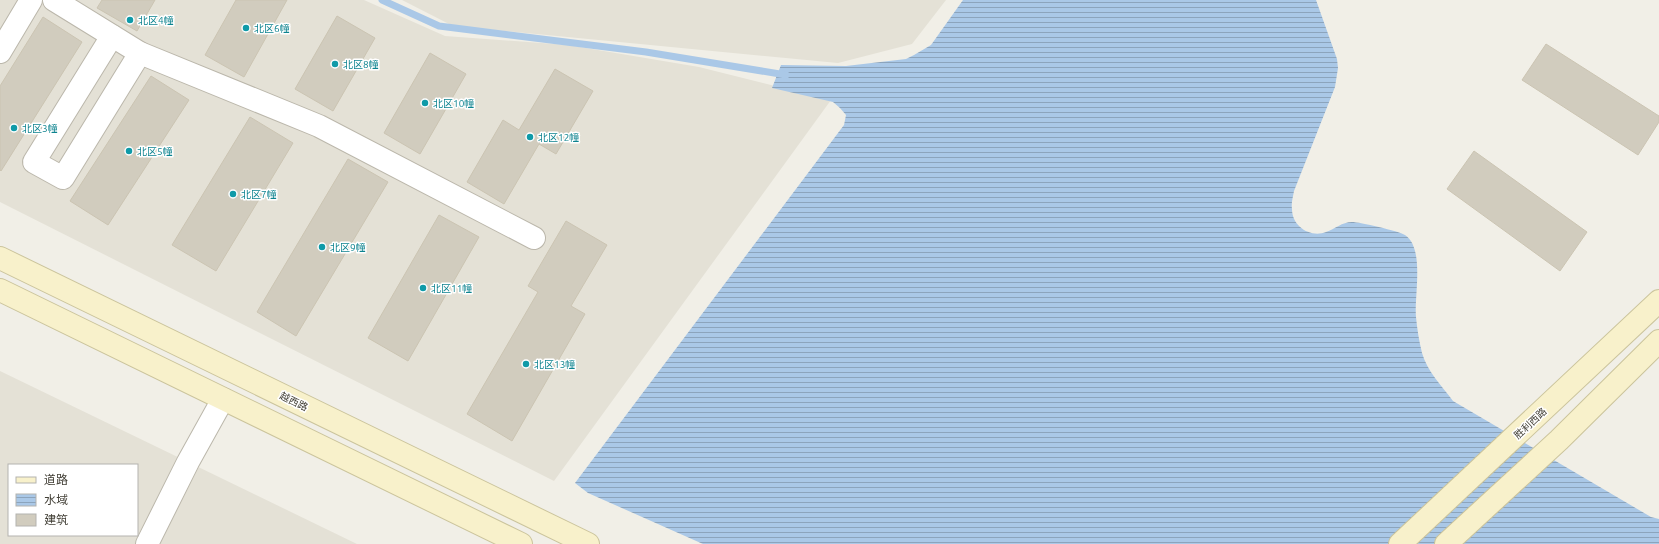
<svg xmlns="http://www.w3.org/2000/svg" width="1659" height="544" font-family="Ubuntu,'Noto Sans SC',sans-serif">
  <defs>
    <pattern id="water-rules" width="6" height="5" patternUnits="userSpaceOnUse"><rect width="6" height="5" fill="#aac8e7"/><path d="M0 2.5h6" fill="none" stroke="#8ca4bc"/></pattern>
  </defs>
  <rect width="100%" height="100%" fill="#f1efe7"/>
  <g fill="#e4e1d6" fill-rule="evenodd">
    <path d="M0 0H364L445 36 568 45 699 67 831 100 554 481 0 202Z"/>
    <path d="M402 0H946L912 44 838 63 453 26Z"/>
    <path d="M0 371 188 462 357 544H0ZM9 465H137V535H9Z"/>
  </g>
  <path fill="url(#water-rules)" d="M963 0H1316L1337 59 1338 68 1335 87 1294 191C1293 197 1291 203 1292 209 1292 227 1311 238 1326 232 1335 229 1342 222 1352 222 1359 222 1399 231 1405 235 1425 248 1414 296 1416 317 1417 328 1419 341 1422 353 1427 371 1442 386 1453 401L1651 517 1659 519V544H703L588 493 575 483 844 125 846 115 840 108 833 102 772 88 781 65 846 66 906 59 914 55 931 45Z"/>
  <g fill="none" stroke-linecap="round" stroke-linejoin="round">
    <path stroke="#aac8e7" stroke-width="7" d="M382 0 439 26 646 52 786 75"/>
  </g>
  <g fill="#d1ccbe" stroke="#cbc4b2">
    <path d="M102 0H155L137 31 97 8Z"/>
    <path d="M236 0H287L244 77 205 55Z"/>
    <path d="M337 16 375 38 333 111 295 89Z"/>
    <path d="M43 17 82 42 1 171 0 170V86Z"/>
    <path d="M1546 44 1659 116V122L1638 155 1522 80Z"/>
    <path d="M430 53 466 74 420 154 384 133Z"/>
    <path d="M555 69 593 91 556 154 539 144 504 204 467 182 503 120 519 130Z"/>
    <path d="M151 76 189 100 108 225 70 201Z"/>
    <path d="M250 117 293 143 216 271 172 245Z"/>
    <path d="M1474 151 1587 232 1560 271 1447 189Z"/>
    <path d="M348 159 388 182 296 336 257 312Z"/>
    <path d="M439 215 479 237 408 361 368 338Z"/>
    <path d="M566 221 607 245 571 306 585 314 512 441 467 414 538 292 528 286Z"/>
  </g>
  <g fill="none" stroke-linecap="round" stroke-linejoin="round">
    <g stroke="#bbb7ab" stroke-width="24">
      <g id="minor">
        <path d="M54 0 140 53 319 126 534 238"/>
        <path d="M112 36 34 162 63 178 140 53"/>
        <path d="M0 52 31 0"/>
        <path d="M147 544 188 462 223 399"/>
      </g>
    </g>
    <g stroke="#cbc49c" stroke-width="24">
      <g id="secondary">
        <path d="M0 258 588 544"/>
        <path d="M0 290 521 544"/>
        <path d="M1400 544 1659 301"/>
        <path d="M1446 544 1559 440 1659 341"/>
      </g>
    </g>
    <use href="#minor" stroke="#fff" stroke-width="22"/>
    <use href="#secondary" stroke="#f8f1cb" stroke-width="22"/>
  </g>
  <g fill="#0f9aa8" stroke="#fff" stroke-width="1.5">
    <circle cx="130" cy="20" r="4"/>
    <circle cx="246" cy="28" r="4"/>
    <circle cx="335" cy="64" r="4"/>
    <circle cx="425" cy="103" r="4"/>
    <circle cx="14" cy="128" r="4"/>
    <circle cx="530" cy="137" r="4"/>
    <circle cx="129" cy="151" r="4"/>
    <circle cx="233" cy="194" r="4"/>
    <circle cx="322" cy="247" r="4"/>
    <circle cx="423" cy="288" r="4"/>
    <circle cx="526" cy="364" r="4"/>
  </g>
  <g text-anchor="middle" stroke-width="3" stroke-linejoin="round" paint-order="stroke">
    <g font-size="10" fill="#0d838f" stroke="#fff" text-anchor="start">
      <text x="138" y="24">北区4幢</text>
      <text x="254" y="32">北区6幢</text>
      <text x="343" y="68">北区8幢</text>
      <text x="433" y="107">北区10幢</text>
      <text x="22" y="132">北区3幢</text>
      <text x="538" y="141">北区12幢</text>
      <text x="137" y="155">北区5幢</text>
      <text x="241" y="198">北区7幢</text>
      <text x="330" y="251">北区9幢</text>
      <text x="431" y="292">北区11幢</text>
      <text x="534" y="368">北区13幢</text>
    </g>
    <g font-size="10" fill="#434037" stroke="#fff">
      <text transform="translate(294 401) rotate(26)" y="4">越西路</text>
      <text transform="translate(1530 423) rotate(-43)" y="4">胜利西路</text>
    </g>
  </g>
  <rect x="8" y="464" width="130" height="72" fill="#ffffff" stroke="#b4b3af"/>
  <rect x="16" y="477" width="20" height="6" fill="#f8f1cb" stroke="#b4b3af"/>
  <text x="44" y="484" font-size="12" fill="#434037">道路</text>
  <rect x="16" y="494" width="20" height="12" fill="url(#water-rules)" stroke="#b4b3af"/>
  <text x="44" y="504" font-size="12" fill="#434037">水域</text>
  <rect x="16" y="514" width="20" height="12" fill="#d1ccbe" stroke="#b4b3af"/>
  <text x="44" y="524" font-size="12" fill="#434037">建筑</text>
</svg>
